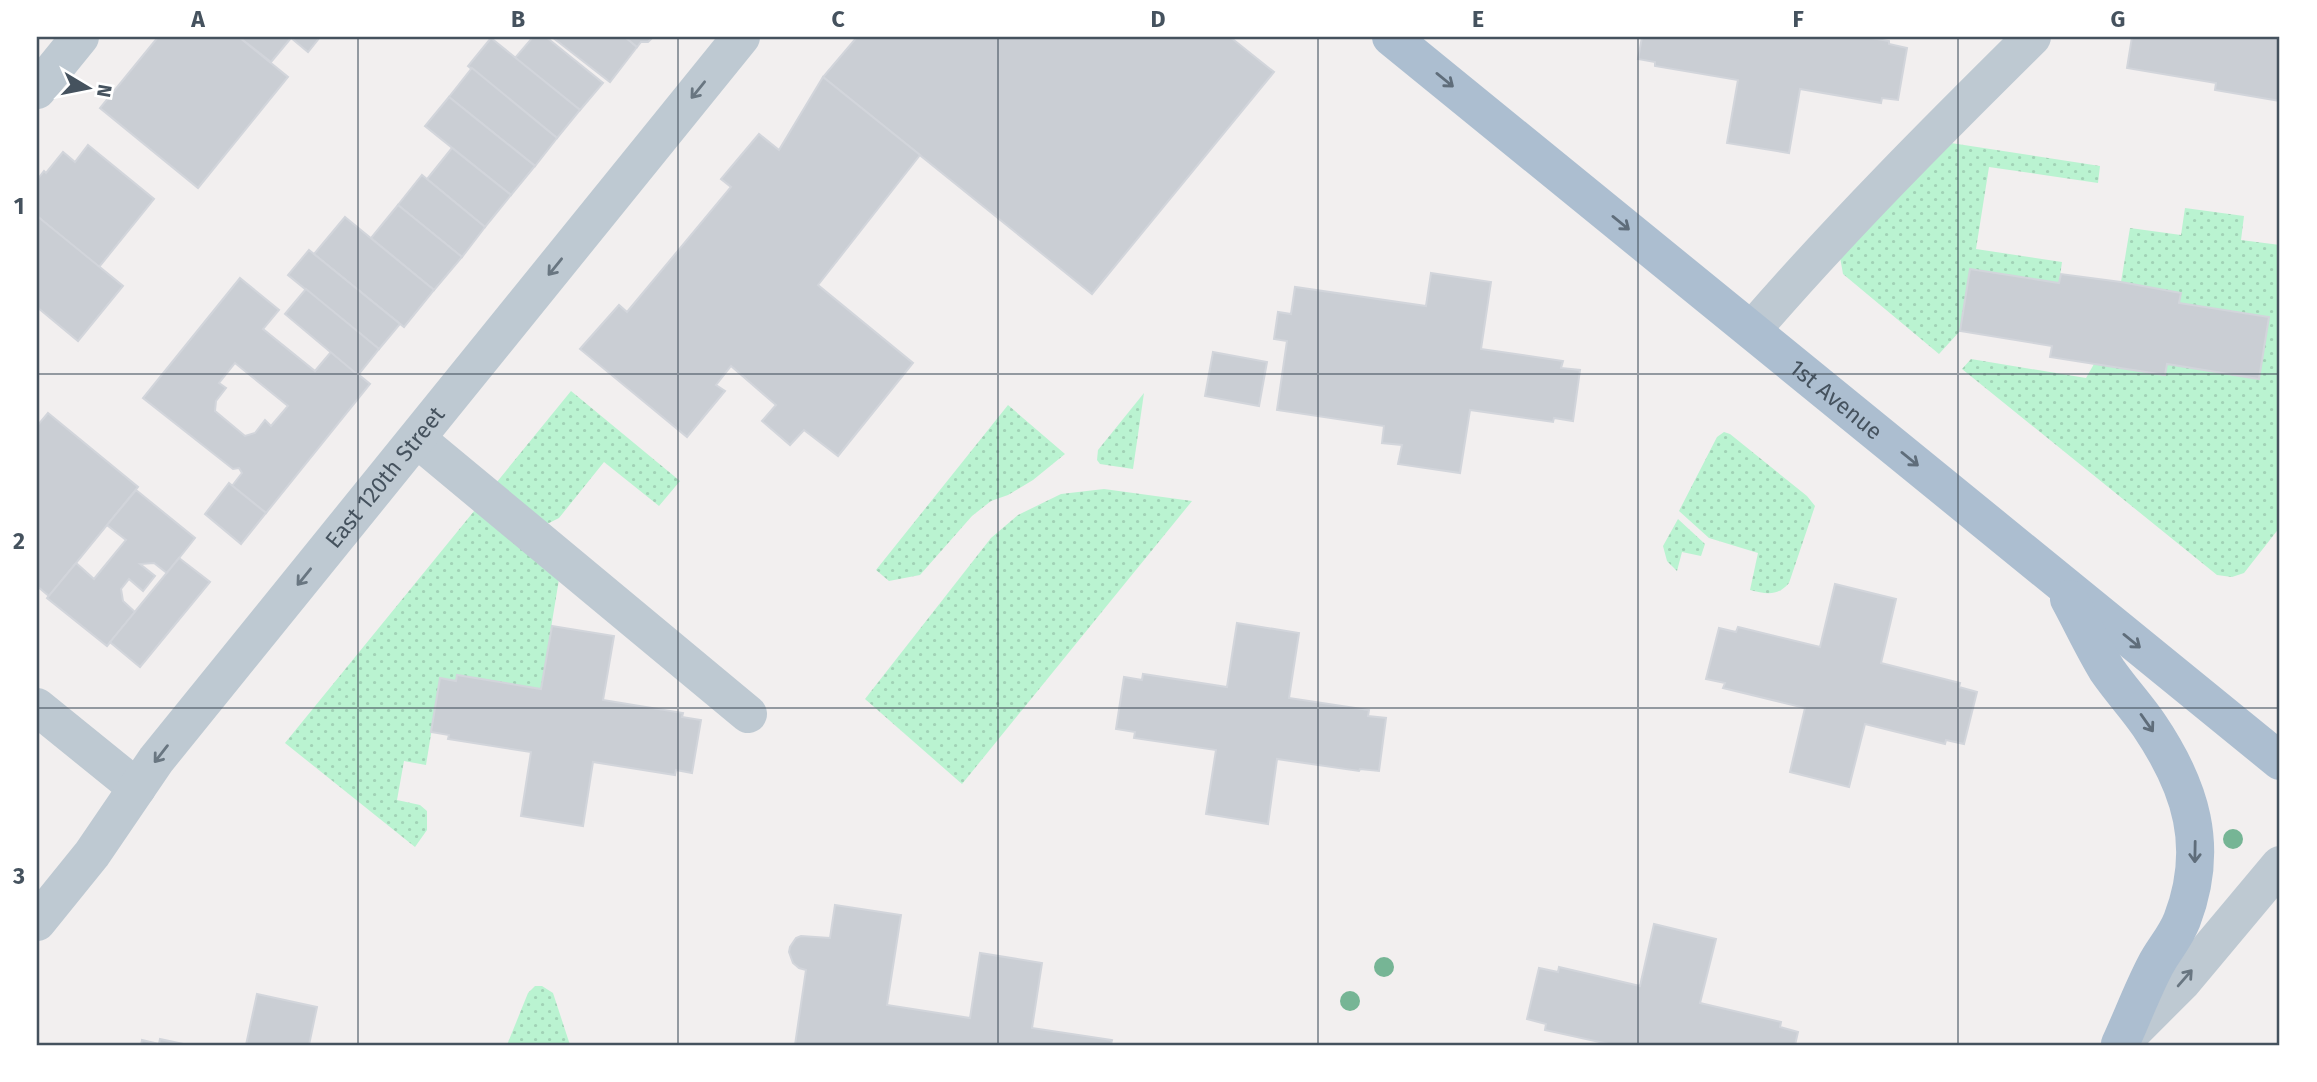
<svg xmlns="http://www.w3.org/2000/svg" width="2317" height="1082" font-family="'Fira Sans',sans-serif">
  <defs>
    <pattern id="grass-dots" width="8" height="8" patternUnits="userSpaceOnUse" patternTransform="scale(1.75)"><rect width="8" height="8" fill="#baf3d1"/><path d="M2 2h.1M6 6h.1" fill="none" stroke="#a1d2b6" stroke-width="1.8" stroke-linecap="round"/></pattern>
  </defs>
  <rect width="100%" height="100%" fill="#f2efef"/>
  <g fill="url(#grass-dots)">
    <path d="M1951 143 2100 166 2098 183 1989 167 1976 249 2062 262 2059 283 1970 269 1960 331 1939 354 1843 274 1840 257Z"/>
    <path d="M2185 208 2244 216 2241 240 2280 245V527L2244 573 2232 577 2217 575 1962 369 1971 359 2086 378 2094 364 2165 375 2167 364 2259 379 2269 317 2179 303 2181 293 2121 282 2130 228 2181 235Z"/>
    <path d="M571 391 680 481 659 506 604 462 559 518 549 523H541L492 488Z"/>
    <path d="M1144 393 1133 469 1100 464 1097 460 1098 450Z"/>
    <path d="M1008 405 1065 454 1033 480 1008 495 991 501 972 516 920 575 889 581 876 570Z"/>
    <path d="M1724 432 1730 434 1807 496 1815 506 1789 583C1777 597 1766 594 1750 590L1758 553 1709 538 1679 511 1717 437Z"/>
    <path d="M1104 489 1192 501 962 784 865 699 991 538 1018 515 1061 494Z"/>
    <path d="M479 505 561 567 541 689 440 679 426 765 404 761 397 800 420 805 427 811V830L415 847 285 743Z"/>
    <path d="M1678 519 1705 544 1701 556 1682 552 1677 571 1667 561 1663 546Z"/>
    <path d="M535 986H542L553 993 570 1045H507L528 993Z"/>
  </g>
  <g fill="#caced4" stroke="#d2d5db" stroke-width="2" fill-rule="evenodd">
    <path d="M158 37H239L288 77 198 188 100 108Z"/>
    <path d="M239 37H290L291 38 271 62Z"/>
    <path d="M290 37H320L308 52Z"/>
    <path d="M533 37H546L603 83 580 110 515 58Z"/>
    <path d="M552 37H625L637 47 610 82Z"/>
    <path d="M625 37H652V38L648 42H641L637 47Z"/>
    <path d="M857 37H1230L1274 72 1092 294 823 77Z"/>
    <path d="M1642 37H1865L1889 41V44L1907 48 1898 100 1882 98 1881 103 1800 89 1789 153 1727 143 1738 80 1655 66V62L1638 59Z"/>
    <path d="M2132 37H2280V101L2215 90 2216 83 2127 68Z"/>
    <path d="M491 38 580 110 557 138 468 66Z"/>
    <path d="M472 68 557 138 535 166 449 97Z"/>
    <path d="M823 77 920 155 818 285 913 363 838 456 804 430 790 445 762 421 776 405 731 366 716 385 725 391 687 437 580 349 619 305 627 312 731 187 721 179 759 134 779 150Z"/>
    <path d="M449 97 535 166 511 195 425 126Z"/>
    <path d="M88 145 154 199 99 267 37 216V180L44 171 46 173 63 152 75 162Z"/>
    <path d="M452 148 511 195 485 227 427 179Z"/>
    <path d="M422 175 485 227 462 257 398 205Z"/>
    <path d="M398 205 462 257 434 290 371 238Z"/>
    <path d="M37 216 123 286 78 341 37 307Z"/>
    <path d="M345 217 434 290 404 327 314 254Z"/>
    <path d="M309 250 400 324 379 349 288 275Z"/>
    <path d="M1970 269 2059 283 2061 274 2121 282 2181 293 2179 303 2269 317 2259 379 2167 364 2165 375 2050 357 2052 346 1960 331Z"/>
    <path d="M1431 273 1491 282 1481 349 1563 361 1561 368 1580 370 1573 421 1554 418 1553 422 1470 410 1460 473 1398 464 1402 445 1382 443 1384 426 1277 410 1287 341 1274 339 1278 312 1291 314 1295 287 1426 306Z"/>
    <path d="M240 278 279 310 263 329 315 371 331 352 370 384 266 513 232 486 242 473 239 468 233 469 143 398ZM235 363 288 406 271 426 265 420 255 433 245 436 215 411 216 401 226 388 219 383Z"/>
    <path d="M306 289 379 349 358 375 285 314Z"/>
    <path d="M1213 352 1267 362 1259 406 1205 396Z"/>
    <path d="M48 413 138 487 49 596 37 586V426Z"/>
    <path d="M229 483 266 513 241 544 205 514Z"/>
    <path d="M136 490 195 538 167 573 154 563 140 564 155 576 143 591 129 579 121 589 123 601 135 612 107 646 47 598 76 563 94 579 126 540 107 525Z"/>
    <path d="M179 558 210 582 140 667 110 642Z"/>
    <path d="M1835 584 1896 599 1881 663 1960 683 1959 687 1977 692 1964 744 1946 740 1945 744 1865 724 1849 787 1790 772 1805 708 1723 688 1725 683 1706 679 1719 628 1736 632 1738 627 1820 647Z"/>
    <path d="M1237 623 1299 633 1289 698 1369 710 1368 716 1386 718 1379 771 1360 769 1359 771 1277 759 1268 824 1206 814 1216 750 1134 738 1135 732 1116 729 1124 677 1142 680 1143 674 1227 687Z"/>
    <path d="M552 626 614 636 603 700 683 713 682 717 701 720 692 773 676 770 675 775 593 762 583 826 521 816 531 752 448 739 449 735 431 732 440 678 456 681 457 675 541 689Z"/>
    <path d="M835 905 901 915 887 1005 970 1018 980 953 1042 963 1032 1028 1112 1040 1111 1044 1117 1045H795L806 970 799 968 793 963 789 952 790 947 796 938 801 936 830 938Z"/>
    <path d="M1654 924 1716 939 1700 1003 1781 1022 1780 1027 1798 1032 1795 1045H1613L1545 1030 1546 1024 1527 1019 1539 968 1558 972 1559 967 1640 986Z"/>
    <path d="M257 994 317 1007 309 1045H246Z"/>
    <path d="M160 1039 188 1045H141L142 1040 159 1044Z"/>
  </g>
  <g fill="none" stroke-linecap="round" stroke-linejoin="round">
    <g stroke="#bec9d2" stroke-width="38">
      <path d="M37 90 80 37"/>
      <path d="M1752 330C1840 228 1936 132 2032 37"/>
      <path d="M417 439 748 714"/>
      <path d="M37 707 137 788"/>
      <path id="s1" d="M37 922 92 854 156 760 741 37"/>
      <path d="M2121 1043 2182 982 2280 865"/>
    </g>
    <g stroke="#acbed0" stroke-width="38">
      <path id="s2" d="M1391 37 2280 761"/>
      <path d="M2069 599C2082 623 2093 647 2107 670 2120 689 2136 706 2149 725 2191 787 2210 847 2182 920 2175 938 2163 950 2155 966 2142 991 2132 1018 2120 1044"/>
    </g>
  </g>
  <g fill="#76b595">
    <circle cx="2233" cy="839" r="10"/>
    <circle cx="1384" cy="967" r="10"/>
    <circle cx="1350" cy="1001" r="10"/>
  </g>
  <defs><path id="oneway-shaft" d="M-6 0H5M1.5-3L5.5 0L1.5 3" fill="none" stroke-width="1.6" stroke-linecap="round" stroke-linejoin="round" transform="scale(1.75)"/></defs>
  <g stroke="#5f6d7a">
    <use href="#oneway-shaft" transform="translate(1445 80) rotate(39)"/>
    <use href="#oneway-shaft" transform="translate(1621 223) rotate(39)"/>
    <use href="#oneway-shaft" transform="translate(1910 459) rotate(39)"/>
    <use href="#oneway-shaft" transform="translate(2132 641) rotate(39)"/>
    <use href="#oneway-shaft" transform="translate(2147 723) rotate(55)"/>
    <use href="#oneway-shaft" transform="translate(2195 852) rotate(91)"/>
  </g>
  <g stroke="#697681">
    <use href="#oneway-shaft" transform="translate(698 90) rotate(129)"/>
    <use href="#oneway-shaft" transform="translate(555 267) rotate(129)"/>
    <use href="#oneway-shaft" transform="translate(304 577) rotate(129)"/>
    <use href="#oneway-shaft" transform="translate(161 754) rotate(128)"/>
    <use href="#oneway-shaft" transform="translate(2185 978) rotate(-49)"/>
  </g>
  <path fill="none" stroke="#45525e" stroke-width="2" stroke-opacity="0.55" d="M358 37V1045M678 37V1045M998 37V1045M1318 37V1045M1638 37V1045M1958 37V1045M37 374H2280M37 708H2280"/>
  <g text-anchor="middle" stroke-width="5" stroke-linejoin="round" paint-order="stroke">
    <g font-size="23" fill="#45525e" stroke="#fff">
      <text dy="8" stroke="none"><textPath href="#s2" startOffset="574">1st Avenue</textPath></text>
      <text dy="8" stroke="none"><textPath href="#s1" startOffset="565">East 120th Street</textPath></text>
    </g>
  </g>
  <rect width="2317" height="1082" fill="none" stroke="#ffffff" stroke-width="77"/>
  <g transform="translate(88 88) rotate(100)" stroke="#ffffff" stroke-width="5" paint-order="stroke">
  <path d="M0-5L12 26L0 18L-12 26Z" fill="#45525e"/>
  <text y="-10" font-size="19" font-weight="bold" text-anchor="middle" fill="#45525e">N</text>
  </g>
  <rect x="38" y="38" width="2240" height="1006" fill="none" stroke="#45525e" stroke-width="2.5"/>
  <g font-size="23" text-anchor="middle" font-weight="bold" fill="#45525e">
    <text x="198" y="27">A</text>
    <text x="518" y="27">B</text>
    <text x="838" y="27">C</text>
    <text x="1158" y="27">D</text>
    <text x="1478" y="27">E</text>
    <text x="1798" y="27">F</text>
    <text x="2118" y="27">G</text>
    <text x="19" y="214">1</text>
    <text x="19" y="549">2</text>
    <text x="19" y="884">3</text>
  </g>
</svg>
